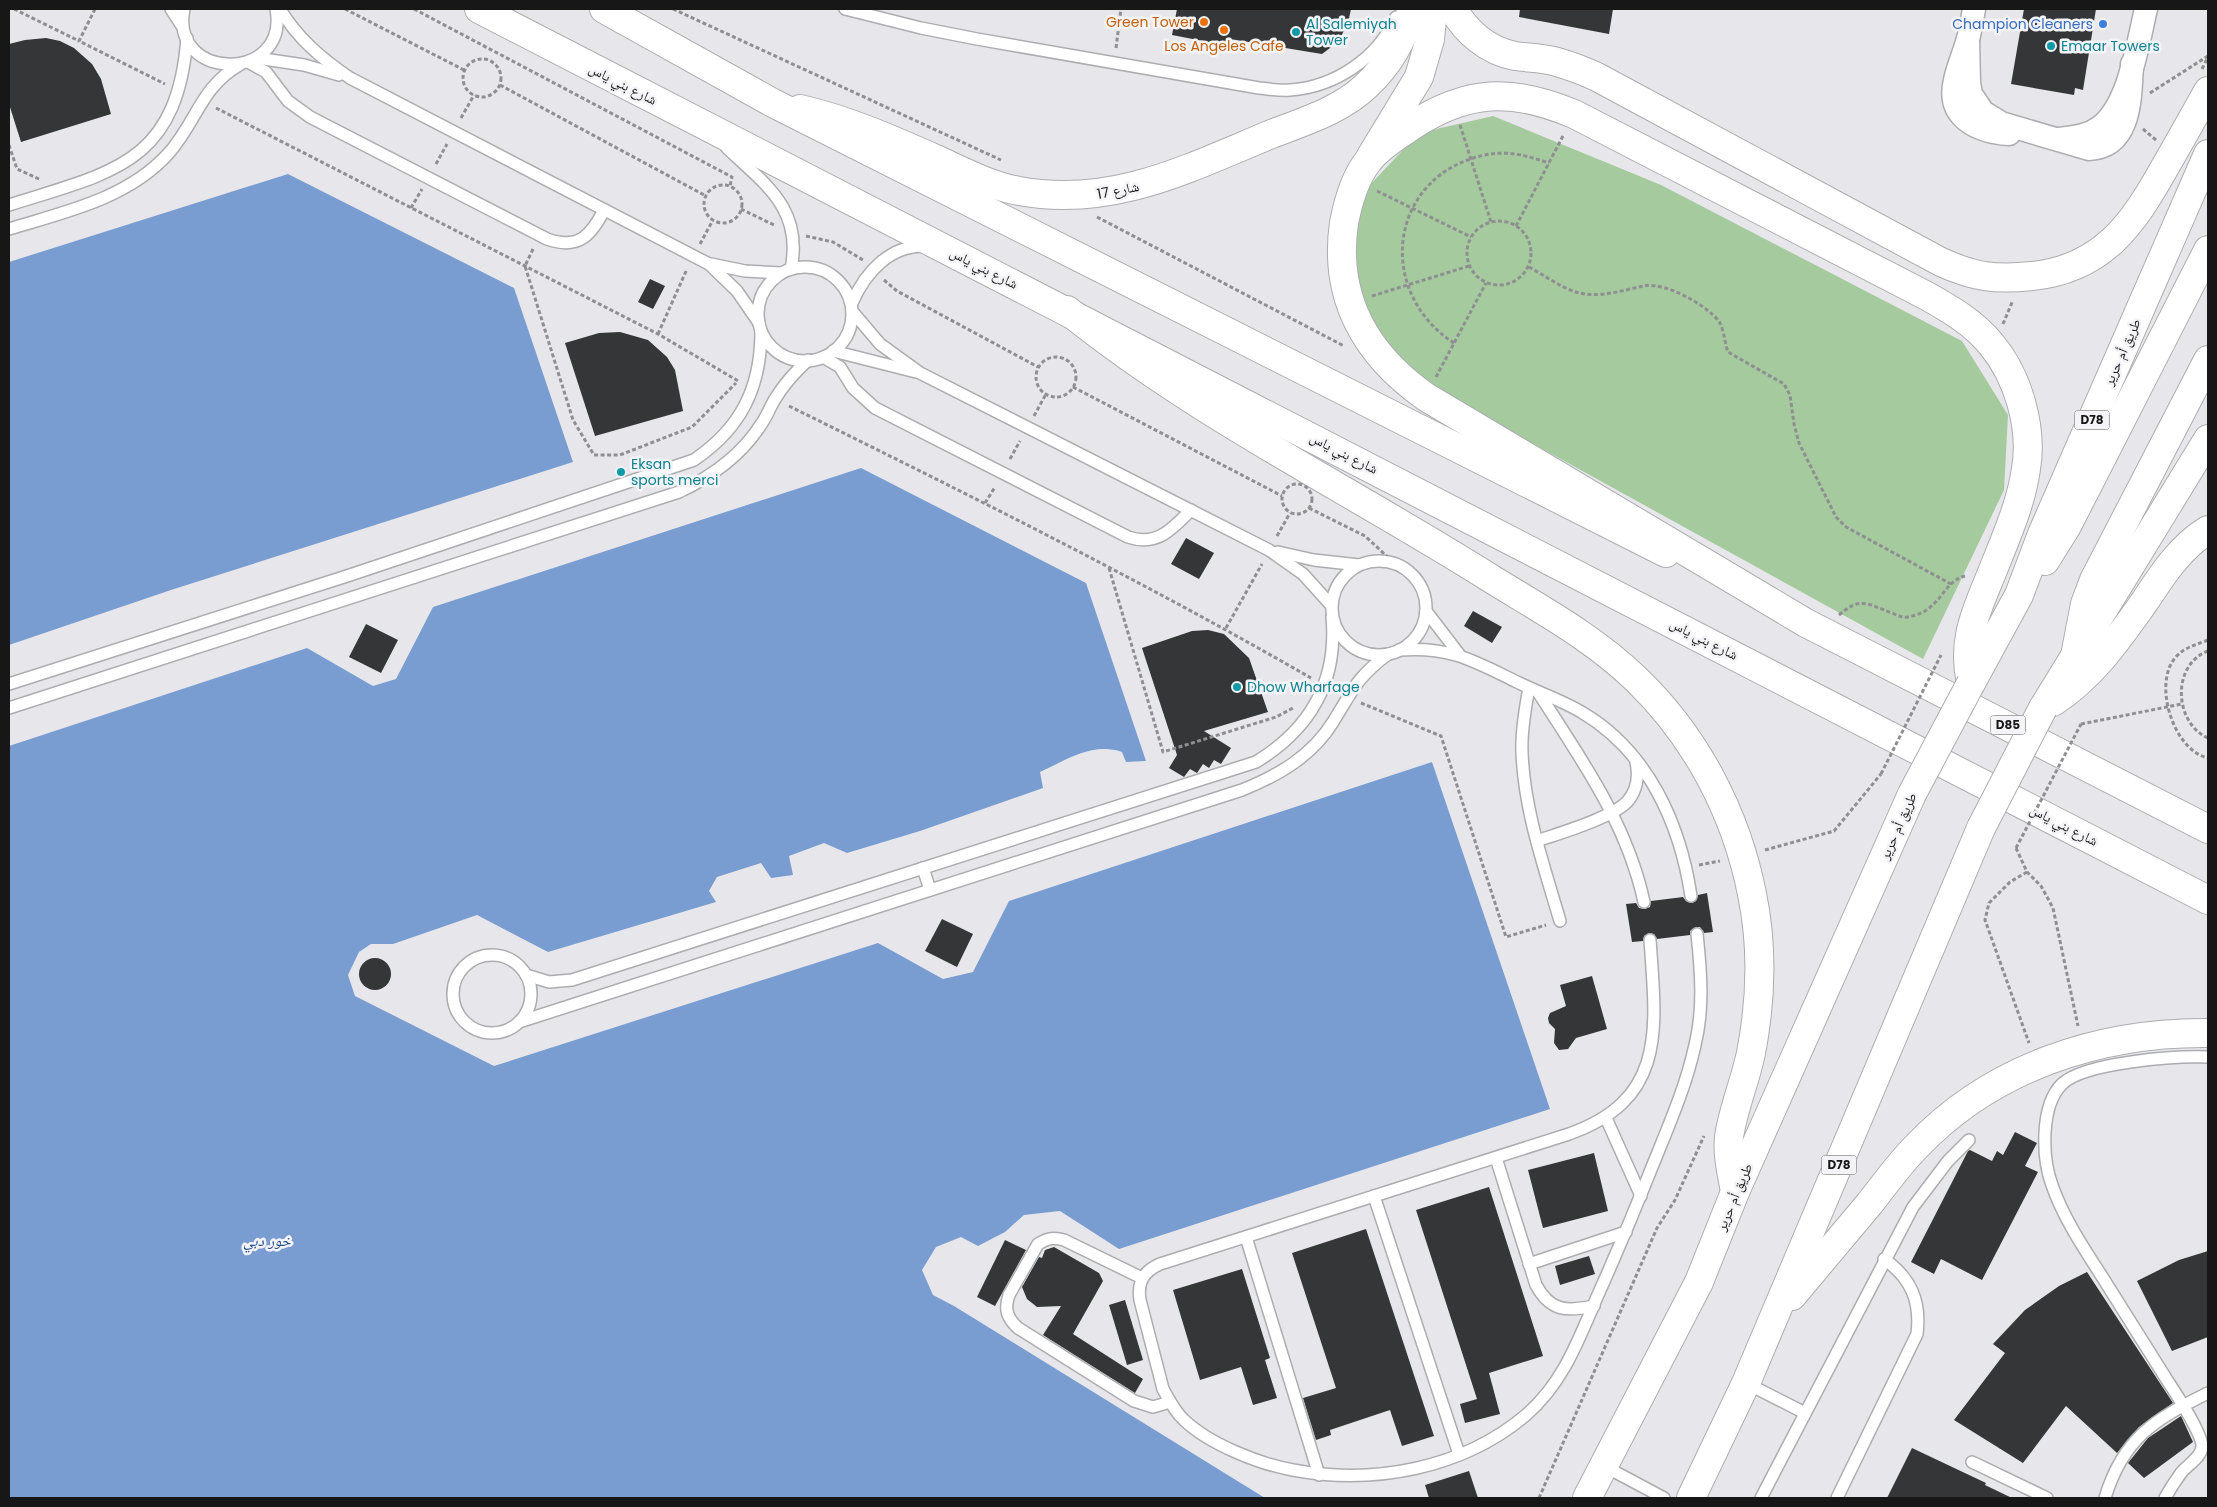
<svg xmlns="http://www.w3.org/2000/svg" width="2217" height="1507" font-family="Poppins,'Noto Naskh Arabic',sans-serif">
  <rect width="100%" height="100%" fill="#e7e7eb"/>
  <path fill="#a5ca9e" d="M1493 116 1661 185 1962 341 2008 415 2004 490 1923 659 1394 367 1357 316 1353 237 1365 190 1419 133Z"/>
  <g fill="#7a9dd1">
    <path d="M288 174 514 288 573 462 171 590 9 645V262Z"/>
    <path d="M861 468 1086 583 1146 761 1126 762 1122 752C1092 742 1067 760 1040 772L1043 788 920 831 847 853 824 843 789 856 793 875 771 878 761 863 717 877 709 891 716 902 548 952 477 915 393 944H371L359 952 348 975 355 996 494 1066 878 943 943 979 973 972 1009 901 1432 762 1550 1109 1119 1249 1060 1211 1024 1215 1005 1232 978 1246 961 1237 936 1247 922 1270 933 1295 954 1306 1265 1498H9V746L307 648 373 686 396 679 433 607Z"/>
  </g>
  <g fill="#353638">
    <path d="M1177 9H1351L1348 23 1338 42 1322 54 1230 39 1229 46 1172 35Z"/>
    <path d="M1520 9H1613L1609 34 1519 17Z"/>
    <path d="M2024 9H2096L2083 90 2075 88 2074 95 2011 84Z"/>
    <path d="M46 38 60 41 74 48 92 64 101 79 111 114 21 142 9 104V44L25 40Z"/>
    <path d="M650 279 665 286 653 309 638 302Z"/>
    <path d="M620 332 648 340 667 357 675 370 683 411 595 436 565 343 599 333Z"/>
    <path d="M1186 538 1214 553 1199 579 1171 564Z"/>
    <path d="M1473 611 1502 627 1492 643 1464 626Z"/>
    <path d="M366 624 398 640 381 673 349 657Z"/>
    <path d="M1208 630 1224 634 1249 658 1268 712 1204 731 1231 748 1221 764 1214 760 1209 768 1203 764 1197 773 1190 769 1184 777 1169 768 1177 755 1142 648 1192 631Z"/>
    <path d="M1707 893 1713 932 1704 933 1700 927H1696L1690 931V935L1657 939 1654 934 1649 933 1644 936 1643 941 1632 942 1626 904 1636 903 1639 908 1645 909 1650 907 1651 901 1683 897 1686 901 1692 903 1696 901 1698 895Z"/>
    <path d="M942 919 973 934 957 967 925 951Z"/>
    <circle cx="375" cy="974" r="16"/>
    <path d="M1592 976 1607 1029 1576 1038 1568 1049 1559 1050 1554 1043 1555 1029 1549 1023 1548 1018 1550 1013 1566 1006 1560 985Z"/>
    <path d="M2015 1132 2037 1143 2025 1166 2038 1172 1982 1280 1941 1259 1934 1274 1911 1262 1968 1151 1970 1150 1992 1161 1997 1151 2003 1155Z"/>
    <path d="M1594 1153 1608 1211 1543 1228 1528 1170Z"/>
    <path d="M1489 1187 1543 1356 1489 1373 1500 1414 1465 1423 1460 1404 1477 1399 1416 1210Z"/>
    <path d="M1366 1229 1434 1436 1402 1446 1390 1410 1330 1430 1331 1435 1316 1440 1303 1398 1336 1388 1292 1253Z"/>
    <path d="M1005 1240 1026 1250 995 1306 977 1297Z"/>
    <path d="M1054 1247 1099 1273 1103 1281 1073 1334 1143 1379 1135 1393 1043 1335 1061 1306 1037 1307 1027 1299 1022 1287 1039 1257 1042 1258 1045 1250Z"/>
    <path d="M2208 1251V1337L2172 1351 2137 1281 2179 1260Z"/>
    <path d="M1589 1256 1595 1274 1560 1285 1555 1266Z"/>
    <path d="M1242 1269 1270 1358 1265 1360 1277 1398 1253 1405 1241 1367 1200 1380 1173 1290Z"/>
    <path d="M2087 1272 2173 1403 2139 1427 2117 1453 2066 1406 2023 1463 1954 1420 2005 1353 1993 1344 2025 1310 2059 1286Z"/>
    <path d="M1125 1300 1143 1360 1127 1365 1109 1305Z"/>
    <path d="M2181 1416 2193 1442 2144 1478 2128 1463 2148 1438Z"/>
    <path d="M1912 1448 1986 1483 1985 1485 2012 1498H1887Z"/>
    <path d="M1469 1471 1478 1498H1429L1425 1485Z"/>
  </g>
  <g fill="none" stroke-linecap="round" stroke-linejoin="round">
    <g stroke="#acadb0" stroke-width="14">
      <g id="service">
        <path d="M171 9 182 26"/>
        <path d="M184 9C169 82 290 83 276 9"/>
        <path d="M280 9C297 38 322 59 350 78L709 264 737 291 759 323"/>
        <path d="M845 9 921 28 977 39 1259 88C1269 89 1280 91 1290 90 1335 87 1378 58 1396 17"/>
        <path d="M257 58 304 65 339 75"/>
        <path d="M248 62 266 72 288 101 310 117 547 239C578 250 591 236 604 210"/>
        <path d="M727 148C766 185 803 209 791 269"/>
        <path d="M9 205C113 172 177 164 187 38"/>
        <path d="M9 229C64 212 127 199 168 154 197 122 200 87 241 64"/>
        <path d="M711 264 745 271 781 273"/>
        <circle cx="805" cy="314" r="47"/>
        <path d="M852 303C865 273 890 244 927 246"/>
        <path d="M852 311 880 344 920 373 1269 550 1303 574 1331 605"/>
        <path d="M833 351 916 372"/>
        <path d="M823 357 840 367 853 388 875 408 1128 537C1157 547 1172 529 1191 510"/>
        <path d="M1278 552 1314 560 1359 565"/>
        <circle cx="1379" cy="608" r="47"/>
        <path d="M1426 611 1459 654"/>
        <path d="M1399 650C1450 646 1474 661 1517 682 1539 693 1562 700 1583 713 1648 752 1680 823 1691 896"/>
        <path d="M9 684 347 576 694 460C741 428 761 388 761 331"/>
        <path d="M1529 688C1525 709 1521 731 1522 752 1524 810 1544 866 1560 921"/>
        <path d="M1538 692C1581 759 1627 823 1644 902"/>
        <path d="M9 708 679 492C713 476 742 455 762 423 767 416 770 407 775 399 784 384 795 372 808 360"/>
        <path d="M1537 841C1560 833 1611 818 1627 802 1637 791 1639 776 1636 762"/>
        <path d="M923 868 930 890"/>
        <path d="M1650 940C1656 1027 1668 1099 1569 1134L1160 1264C1144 1271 1137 1282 1140 1300L1163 1389C1169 1400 1175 1412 1184 1420 1209 1444 1259 1464 1293 1470 1373 1485 1462 1469 1526 1415 1563 1383 1578 1341 1597 1297 1615 1257 1632 1217 1648 1177 1665 1134 1685 1091 1695 1045 1704 1009 1701 971 1697 934"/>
        <circle cx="492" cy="994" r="39"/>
        <path d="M526 975 549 982 572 980 1256 762C1310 729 1338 682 1332 617"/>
        <path d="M519 1022 1242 790C1279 775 1312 756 1333 722 1353 690 1356 678 1388 654"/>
        <path d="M1606 1118 1641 1196"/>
        <path d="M1496 1158 1536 1285C1550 1311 1566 1312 1594 1306"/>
        <path d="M1374 1196 1459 1454"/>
        <path d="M1246 1237 1319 1475"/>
        <path d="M1529 1264 1626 1232"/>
        <path d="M1142 1278 1064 1240C1054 1237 1048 1238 1038 1244L1009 1295C1004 1309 1007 1318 1018 1328L1134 1401 1153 1407 1170 1402"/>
        <path d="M1746 1383 1805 1413"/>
        <path d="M1972 1462 2047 1498"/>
        <path d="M1604 1466 1664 1498"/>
        <path d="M1761 1498 1913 1207 1948 1161 1969 1140"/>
        <path d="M1837 1498 1917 1334C1921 1301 1911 1278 1884 1259"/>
        <path d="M2105 1498C2123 1438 2155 1419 2208 1393"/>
        <path d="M2165 1498C2170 1489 2175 1481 2181 1473 2187 1465 2201 1458 2202 1447 2203 1435 2175 1392 2167 1380 2145 1345 2123 1310 2101 1275 2083 1247 2063 1217 2052 1185 2042 1158 2040 1106 2062 1084 2085 1062 2176 1056 2208 1057"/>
      </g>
    </g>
    <g stroke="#acadb0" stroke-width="25">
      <g id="minor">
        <path d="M1974 9C1972 19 1971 29 1968 39 1964 53 1958 66 1955 80 1946 118 1978 132 2009 134"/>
        <path d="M1968 39 1969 83 1971 94 1983 112 2001 123 2089 149C2132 147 2130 96 2132 64"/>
        <path d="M2059 139C2074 137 2088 136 2100 127 2129 106 2138 42 2146 9"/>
      </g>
    </g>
    <g stroke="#acadb0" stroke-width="30">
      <g id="tertiary">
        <path d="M800 109C848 120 893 140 938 160 964 172 991 186 1019 191 1111 208 1187 169 1269 135 1302 122 1340 111 1366 86 1390 64 1403 39 1412 9"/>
        <path d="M1371 156 1419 77 1430 39 1433 9"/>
      </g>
    </g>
    <g stroke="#acadb0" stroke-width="30">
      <g id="secondary">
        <path d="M479 9 2208 900"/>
        <path d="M604 9 773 103 1666 553"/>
      </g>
    </g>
    <g stroke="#acadb0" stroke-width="30">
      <g id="primary">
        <path d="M1453 9C1466 32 1488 51 1515 56 1529 58 1543 58 1557 62 1571 66 1584 71 1597 77L1941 262C1974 277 1996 280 2032 276 2103 269 2133 224 2165 167 2180 141 2194 116 2208 91"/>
        <path d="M1067 310C1197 415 1349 489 1490 578 1540 609 1594 638 1637 680 1696 737 1736 813 1752 894 1763 947 1761 1001 1751 1053 1745 1082 1733 1109 1729 1137 1727 1156 1732 1174 1735 1192"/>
        <path d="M2045 561 2067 526 2208 250"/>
        <path d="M2075 656 2085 604 2094 580 2208 360"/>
        <path d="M1971 683C1961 639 1977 610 1993 570 2006 537 2021 504 2026 469 2033 427 2018 376 1991 344 1974 323 1950 309 1927 296L1574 114C1512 88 1467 89 1410 127 1396 137 1379 147 1369 160 1355 177 1348 202 1344 223 1333 298 1366 355 1426 397L1806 623 2208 829"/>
        <path d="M1971 683 2019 595 2042 534 2208 154"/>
        <path d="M2053 702C2093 676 2118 639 2145 601 2162 575 2181 546 2208 530"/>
        <path d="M2043 708 2208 439"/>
        <path d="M1792 1296C1818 1265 1844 1234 1870 1203 1885 1184 1899 1164 1916 1147 1992 1067 2100 1032 2208 1033"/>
        <path d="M1587 1498 1699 1282 1735 1192 1912 794"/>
        <path d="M1691 1498 1746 1383 1981 828"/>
      </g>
    </g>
    <g stroke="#8f8f92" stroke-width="3" stroke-dasharray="4 2.5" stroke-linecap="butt">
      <path d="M14 9 79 41"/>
      <path d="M95 9 79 41 165 84"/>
      <path d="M345 9 464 70"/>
      <path d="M414 9 732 177 730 186"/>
      <path d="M673 9 1001 160"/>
      <path d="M1116 48 1121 9"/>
      <circle cx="482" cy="78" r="19"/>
      <path d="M2202 69 2208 57"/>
      <path d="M500 85 706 196"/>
      <path d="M2150 93 2208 56"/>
      <path d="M216 108 658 334 740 382"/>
      <path d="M461 118 474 95"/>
      <path d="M1460 125 1491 222"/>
      <path d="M2143 129 2156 140"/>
      <path d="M9 145 17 169 39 179"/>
      <path d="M436 164 447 144"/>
      <circle cx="723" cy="204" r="19"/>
      <path d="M1377 191 1471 237"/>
      <path d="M411 208 422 189"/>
      <path d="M741 209 774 225"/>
      <path d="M1097 217 1344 346"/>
      <circle cx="1499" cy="253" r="32"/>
      <path d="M1516 226 1564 134"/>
      <path d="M806 236 833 242 863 260"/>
      <path d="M700 244 713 220"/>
      <path d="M533 249 525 266 573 420 594 455H620L692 427 736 383"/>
      <path d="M1529 267C1544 275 1560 287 1576 292 1598 299 1623 290 1644 286 1664 281 1709 306 1720 323 1724 331 1725 344 1728 352L1784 384 1790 395 1794 424 1799 443 1836 517 1846 527 1951 584"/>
      <path d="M884 280 897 291 1038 367"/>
      <path d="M1372 296 1469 266"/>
      <path d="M2003 324 2013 300"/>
      <path d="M658 334 687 269"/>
      <path d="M1454 343C1374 291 1389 175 1485 155 1508 150 1528 156 1549 163"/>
      <circle cx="1056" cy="377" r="20"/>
      <path d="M1436 377 1486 283"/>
      <path d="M1073 387 1282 496"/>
      <path d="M789 406C965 493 1141 580 1311 678"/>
      <path d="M1034 416 1046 394"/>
      <path d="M1010 459 1020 441"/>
      <circle cx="1297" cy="499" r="15"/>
      <path d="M985 503 995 487"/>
      <path d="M1309 508 1365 536 1393 562"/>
      <path d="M1277 536 1290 513"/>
      <path d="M1109 568 1163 752 1276 717 1293 708"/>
      <path d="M1839 615C1861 596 1867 604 1892 613 1897 615 1902 618 1907 617 1942 612 1941 582 1965 576"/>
      <path d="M1226 628 1262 564"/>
      <path d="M2208 640C2196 645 2184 647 2175 658 2153 684 2173 750 2208 758"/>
      <path d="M2208 651C2171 665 2174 723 2208 738"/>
      <path d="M1361 703 1441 736 1506 937 1546 925"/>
      <path d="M2081 724 2182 704"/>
      <path d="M2016 848 2027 872 2041 886 2053 908 2078 1026"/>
      <path d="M1765 850 1834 831 1881 774"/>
      <path d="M1699 865 1720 861"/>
      <path d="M2027 872 2010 882 1989 903 1985 920 2029 1043"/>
      <path d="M1539 1498 1657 1228 1675 1200 1704 1136"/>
    </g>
    <use href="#service" stroke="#fff" stroke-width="11"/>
    <use href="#minor" stroke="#fff" stroke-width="22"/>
    <use href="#tertiary" stroke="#fff" stroke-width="28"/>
    <use href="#secondary" stroke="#fff" stroke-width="28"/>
    <use href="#primary" stroke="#fff" stroke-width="28"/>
    <g stroke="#acadb0" stroke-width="30" stroke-linecap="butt">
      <g id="primary-bridge">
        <path d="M1912 794 1971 683"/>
        <path d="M1981 828 2043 708"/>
      </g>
    </g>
    <g stroke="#8f8f92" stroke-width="3" stroke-dasharray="4 2.5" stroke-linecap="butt">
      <path d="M1881 774 1941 655"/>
      <path d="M2016 848 2081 724"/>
    </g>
    <use href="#primary-bridge" stroke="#fff" stroke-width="28"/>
  </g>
  <g fill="#e8710a" stroke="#f4f4f8" stroke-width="2">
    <circle cx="1204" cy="22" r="5"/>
    <circle cx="1224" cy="30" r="5"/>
  </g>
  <circle fill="#3f7fe0" stroke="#f4f4f8" stroke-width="2" cx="2103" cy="24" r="5"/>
  <g fill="#0f9aa8" stroke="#f4f4f8" stroke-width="2">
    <circle cx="1296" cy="32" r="5"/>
    <circle cx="2051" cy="46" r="5"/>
    <circle cx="621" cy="472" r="5"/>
    <circle cx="1237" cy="687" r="5"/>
  </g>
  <g text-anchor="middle" stroke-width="5" stroke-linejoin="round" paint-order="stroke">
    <g fill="#f4f4f8" stroke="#59595b" stroke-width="1">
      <rect x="2074.5" y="410.5" width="35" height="19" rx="4"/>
      <rect x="1990.5" y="715.5" width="35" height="19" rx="4"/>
      <rect x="1821.5" y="1155.5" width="35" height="19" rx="4"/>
    </g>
    <g font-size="12" font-weight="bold" fill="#171718">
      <text x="2092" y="424">D78</text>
      <text x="2008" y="729">D85</text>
      <text x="1839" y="1169">D78</text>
    </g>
    <g font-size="14" fill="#c56008" stroke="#f4f4f8" text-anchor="end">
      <text x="1194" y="27">Green Tower</text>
      <text x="1224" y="51" text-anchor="middle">Los Angeles Cafe</text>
    </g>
    <g font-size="14" fill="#0d838f" stroke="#f4f4f8" text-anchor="start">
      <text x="1306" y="29">Al Salemiyah<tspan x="1306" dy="16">Tower</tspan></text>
      <text x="2061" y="51">Emaar Towers</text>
      <text x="631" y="469">Eksan<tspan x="631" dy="16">sports merci</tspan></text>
      <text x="1247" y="692">Dhow Wharfage</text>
    </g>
    <g font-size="14" fill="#366cbe" stroke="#f4f4f8" text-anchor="end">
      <text x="2093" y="29">Champion Cleaners</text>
    </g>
    <g font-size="14" fill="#171718" stroke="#f4f4f8">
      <text transform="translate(623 84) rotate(27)" y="5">شارع بني ياس</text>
      <text transform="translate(1118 190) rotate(-11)" y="5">شارع 17</text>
      <text transform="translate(984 268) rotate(27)" y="5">شارع بني ياس</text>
      <text transform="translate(2122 352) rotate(-66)" y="5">طريق أم حرير</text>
      <text transform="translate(1344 453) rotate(27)" y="5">شارع بني ياس</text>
      <text transform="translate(1704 639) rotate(27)" y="5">شارع بني ياس</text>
      <text transform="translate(2064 825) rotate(27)" y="5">شارع بني ياس</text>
      <text transform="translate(1898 826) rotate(-66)" y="5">طريق أم حرير</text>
      <text transform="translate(1734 1197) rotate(-67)" y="5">طريق أم حرير</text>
    </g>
    <g font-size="15" font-style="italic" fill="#245090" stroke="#f4f4f8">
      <text x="267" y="1246">خور دبي</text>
    </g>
  </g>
  <rect width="2217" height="1507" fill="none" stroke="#171718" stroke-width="20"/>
</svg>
